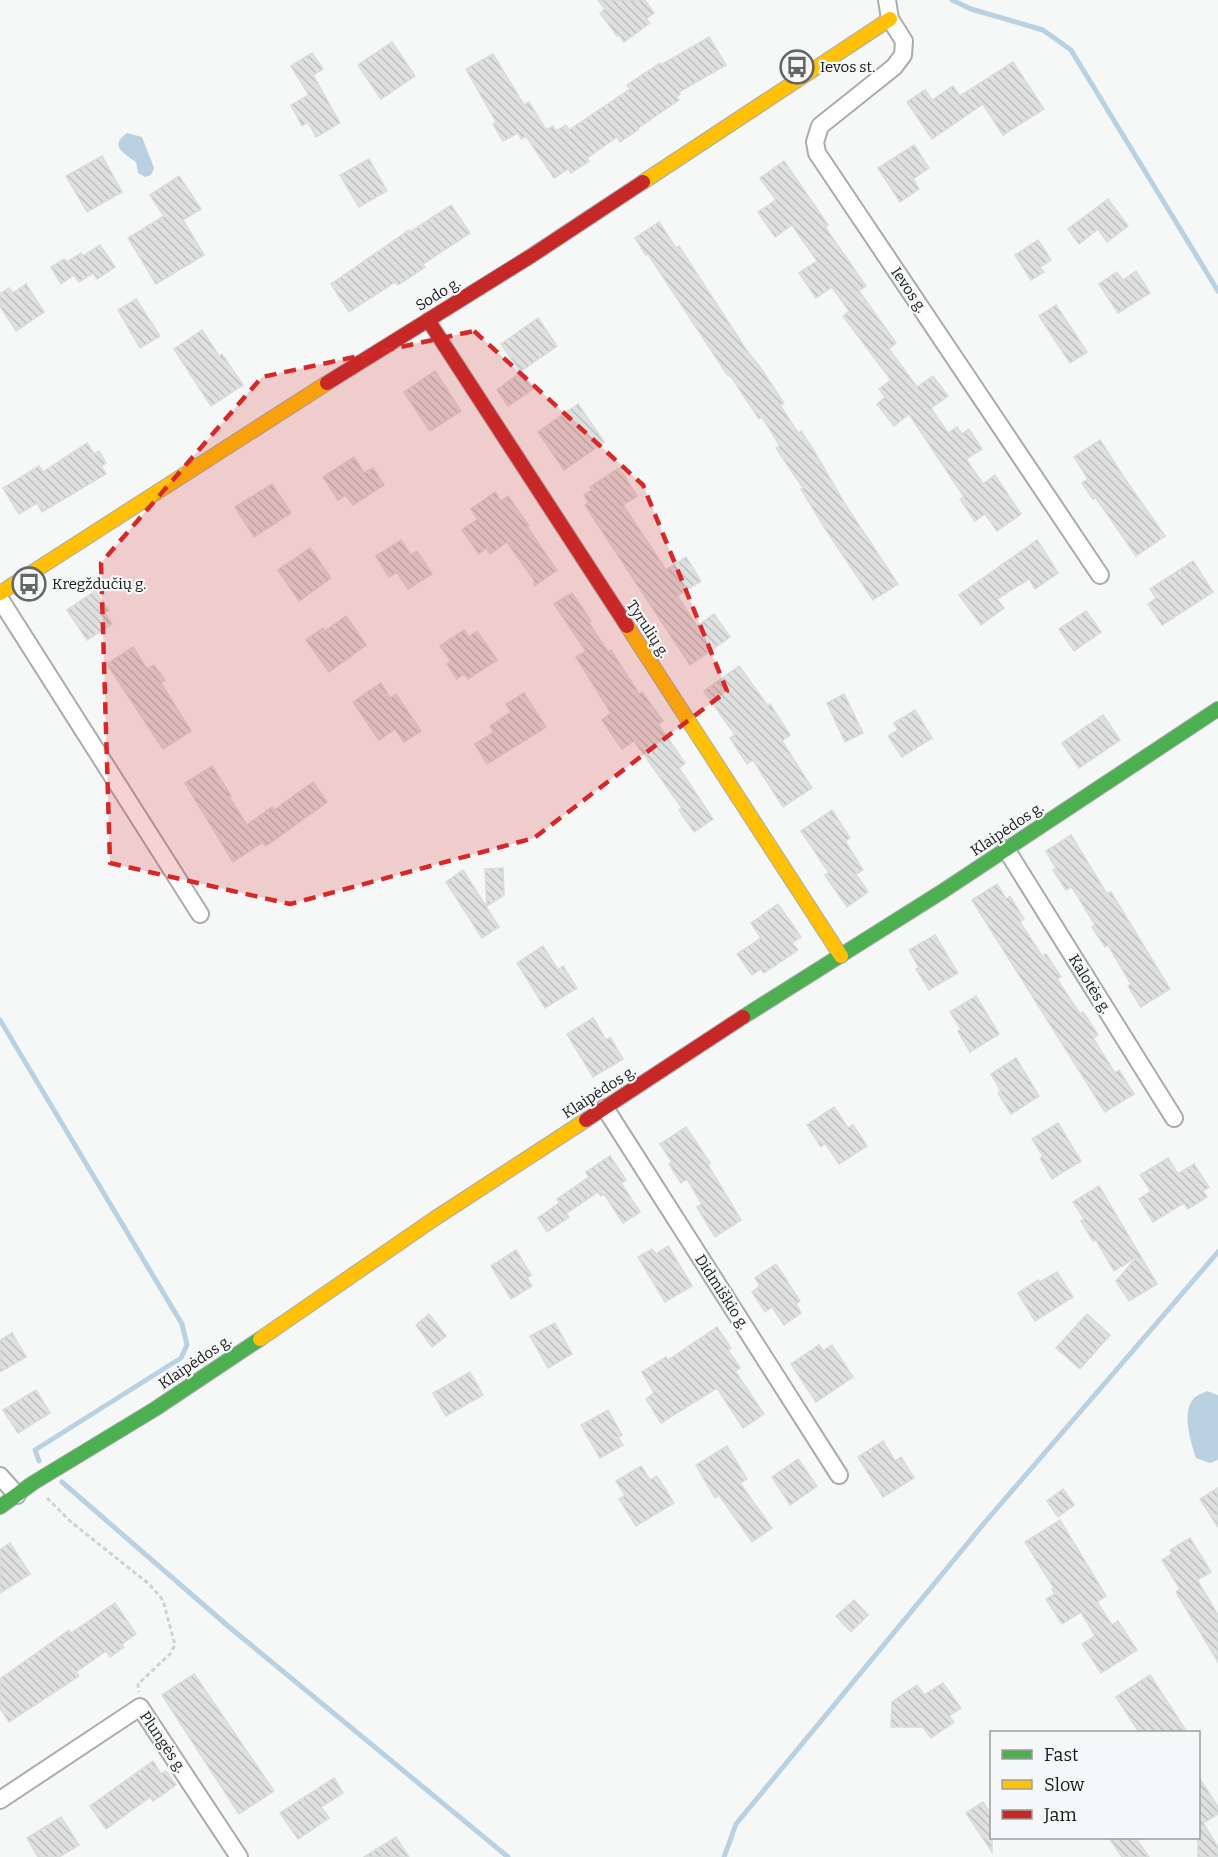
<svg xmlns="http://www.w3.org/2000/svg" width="1218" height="1857" font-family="Bitter,serif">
  <defs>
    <pattern id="building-back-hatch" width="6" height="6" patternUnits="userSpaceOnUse" patternTransform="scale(1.5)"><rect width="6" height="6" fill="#dfe0e0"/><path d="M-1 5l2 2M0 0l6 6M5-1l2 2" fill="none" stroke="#bfbfbf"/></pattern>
  </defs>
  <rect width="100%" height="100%" fill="#f6f7f7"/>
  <g fill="#bad1e1">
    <path d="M127 133 142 137 154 168 151 175 145 177 138 173 136 162C125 154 108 146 127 133Z"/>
    <path d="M1207 1391 1218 1395V1460L1210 1463 1196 1458C1191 1442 1181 1412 1194 1398 1197 1395 1203 1393 1207 1391Z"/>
  </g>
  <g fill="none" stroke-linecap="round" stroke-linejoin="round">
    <g stroke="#bad1e1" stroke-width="5">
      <path d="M952 0 971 9 1043 30 1071 50 1218 291"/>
      <path d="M0 1020 182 1324 187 1345 181 1358 35 1450 39 1461"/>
      <path d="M62 1482 228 1626 508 1857"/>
      <path d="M724 1857 736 1824 986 1521 1218 1252"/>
    </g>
  </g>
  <g fill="url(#building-back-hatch)" stroke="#dadbdc" stroke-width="1.5">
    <path d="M598 0H645L654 13 646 19 650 23 624 42 619 35 617 36 600 13 605 9Z"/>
    <path d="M709 37 726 65 679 92 680 94 676 97 679 100 637 129 638 130 620 142 617 137 587 158 589 161 571 173 568 169 554 178 526 136 521 139 518 133 503 141 493 124 496 122 466 69 493 54 524 105 529 102 546 130 553 126 556 131 566 125 569 130 630 89 627 85 660 63 661 65Z"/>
    <path d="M392 42 415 76 381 99 358 65Z"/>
    <path d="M312 53 323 69 313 75 340 123 316 137 308 122 302 126 291 105 309 95 291 66Z"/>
    <path d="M1013 62 1044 109 1003 135 983 104 932 139 907 102 925 90 932 100 953 86 960 96Z"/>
    <path d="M914 145 929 168 913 179 919 189 900 202 878 168Z"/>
    <path d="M102 156 122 192 87 212 66 176Z"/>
    <path d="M369 159 387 191 359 207 340 175Z"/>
    <path d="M784 161 828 225 825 227 866 286 859 291 896 343 889 349 917 387 933 376 948 396 931 408 948 433 957 427 962 434 969 429 982 449 966 459 983 484 995 475 1021 514 997 531 985 514 975 521 960 499 964 497 909 414 894 426 877 404 885 397 879 389 891 380 843 316 849 311 832 287 816 298 799 273 817 261 792 225 775 237 758 212 776 200 760 178Z"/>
    <path d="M179 176 201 209 183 220 204 255 156 284 128 238 164 216 150 195Z"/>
    <path d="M1108 199 1128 226 1107 242 1098 229 1079 244 1068 229Z"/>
    <path d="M451 205 470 233 423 264 425 267 398 285 395 282 349 312 331 284 409 230 410 232Z"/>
    <path d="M659 222 676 248 679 246 745 348 760 367 784 403 780 405 798 433 801 431 814 451 845 504 898 584 873 600 826 530 801 489 803 488 776 448 780 446 762 417 759 419 730 375 728 376 648 254 646 255 635 238Z"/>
    <path d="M1038 240 1051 260 1040 267 1044 272 1031 280 1015 255Z"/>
    <path d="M100 245 115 267 97 279 93 273 79 282 74 275 61 284 51 267 64 259 67 262 81 253 83 256Z"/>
    <path d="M1136 271 1150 293 1118 313 1099 284 1117 272 1123 280Z"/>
    <path d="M26 284 44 312 16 331 0 306V294L9 288 13 293Z"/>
    <path d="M136 299 160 336 140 348 118 310Z"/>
    <path d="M1056 305 1087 352 1070 363 1039 316Z"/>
    <path d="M538 318 557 346 520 372 501 344Z"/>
    <path d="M202 330 219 356 222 354 243 385 211 406 174 349Z"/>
    <path d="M435 371 461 411 430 431 404 392Z"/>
    <path d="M521 372 533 389 508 406 497 390Z"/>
    <path d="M578 404 604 442 564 470 538 432Z"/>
    <path d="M1100 440 1125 479 1165 536 1136 556 1096 498 1093 499 1082 483 1088 479 1074 457Z"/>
    <path d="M87 443 94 454 99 451 106 463 101 466 106 474 42 512 37 503 19 514 3 488 39 466 43 472Z"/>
    <path d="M354 457 364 473 373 468 384 485 353 505 346 495 338 500 323 477Z"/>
    <path d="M619 468 637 496 623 505 666 570 686 557 701 581 677 596 697 626 714 614 730 637 690 665 585 505 589 503 584 495 592 490 590 487Z"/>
    <path d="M272 484 291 513 254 537 235 507Z"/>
    <path d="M495 492 501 501 508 496 529 526 527 527 557 570 534 586V580L507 542 490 554 486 548 479 554 462 530 478 519 471 509Z"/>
    <path d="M401 540 411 555 417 551 432 574 408 589 397 572 389 577 376 556Z"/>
    <path d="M1037 540 1058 573 1035 589 1029 579 997 599 1004 608 981 625 959 595Z"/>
    <path d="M310 548 331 578 299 601 278 570Z"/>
    <path d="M1193 561 1213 592 1162 625 1148 604 1156 598 1150 589Z"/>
    <path d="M95 591 109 610 105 613 112 624 87 640 67 610Z"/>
    <path d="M572 593 591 621 589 623 608 652 611 650 639 694 642 692 663 721 658 724 685 763 679 768 713 819 694 832 679 810 682 808 634 741 622 749 602 720 611 713 576 657 586 651 554 604Z"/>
    <path d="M1086 611 1101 632 1074 651 1059 629Z"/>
    <path d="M346 616 366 645 329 672 306 640 323 628 325 631Z"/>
    <path d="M464 630 469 637 477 631 497 660 468 679 464 674 457 679 447 664 451 661 440 646Z"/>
    <path d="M133 647 147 669 154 665 165 680 161 683 191 731 163 749 107 664Z"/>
    <path d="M739 666 768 706 770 704 790 735 782 741 812 788 783 807 753 760 747 764 730 738 735 735 704 691Z"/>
    <path d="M381 683 390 698 396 694 421 731 404 742 395 729 379 740 353 702Z"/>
    <path d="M524 693 546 727 487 764 475 744 494 732 490 726 511 712 506 704Z"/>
    <path d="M844 694 863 733 845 742 827 703Z"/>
    <path d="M915 710 932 738 902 757 888 736 898 730 894 723Z"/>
    <path d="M1103 715 1120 740 1079 768 1062 743Z"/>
    <path d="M212 766 231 796 229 797 247 825 272 807 274 810 313 782 327 802 266 846 263 842 233 862 185 783Z"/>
    <path d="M832 810 850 838 845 841 863 870 856 874 868 892 847 907 825 875 829 873 801 831Z"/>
    <path d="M1071 835 1107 894 1111 892 1170 989 1141 1007 1128 986 1131 984 1108 945 1105 947 1092 927 1095 925 1072 887 1066 890 1053 870 1056 868 1046 851Z"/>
    <path d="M503 868 504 895 487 906 485 869Z"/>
    <path d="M463 870 499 927 482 938 446 882Z"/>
    <path d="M997 884 1006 899 1010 896 1024 919 1020 922 1042 956 1046 954 1061 977 1057 979 1080 1014 1083 1012 1098 1035 1093 1038 1115 1073 1119 1070 1134 1094 1105 1112 972 900Z"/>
    <path d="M778 904 801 937 792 943 798 950 764 973 761 969 752 975 737 954 761 938 751 923Z"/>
    <path d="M935 935 958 973 929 990 916 969 919 968 909 950Z"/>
    <path d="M543 946 558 970 563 966 577 988 545 1008 517 963Z"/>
    <path d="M976 996 999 1034 970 1052 958 1031 961 1029 950 1012Z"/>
    <path d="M593 1018 606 1040 610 1037 623 1059 593 1077 567 1034Z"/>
    <path d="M1016 1058 1039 1096 1011 1114 998 1093 1001 1091 991 1074Z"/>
    <path d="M834 1107 848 1128 853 1125 867 1146 839 1164 825 1143 821 1147 807 1125Z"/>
    <path d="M1058 1123 1081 1161 1052 1179 1040 1158 1043 1156 1032 1139Z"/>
    <path d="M686 1127 710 1163 708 1165 741 1220 715 1237 697 1207 702 1204 687 1179 681 1183 669 1164 672 1162 660 1144Z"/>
    <path d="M610 1156 626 1180 621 1183 640 1212 623 1223 604 1194 601 1196 598 1192 567 1213 557 1199 589 1177 586 1172Z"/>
    <path d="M1168 1158 1178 1174 1194 1164 1209 1187 1203 1191 1207 1197 1188 1209 1184 1203 1153 1222 1139 1199 1151 1191 1140 1175Z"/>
    <path d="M1099 1186 1157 1284 1129 1301 1116 1281 1138 1256 1114 1271 1096 1240 1093 1241 1081 1221 1084 1219 1073 1202Z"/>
    <path d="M559 1203 569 1217 547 1232 538 1218Z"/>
    <path d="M668 1246 692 1286 665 1302 638 1257 652 1249 656 1254Z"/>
    <path d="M516 1250 531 1275 527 1278 532 1286 511 1299 491 1266Z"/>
    <path d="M776 1264 800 1301 796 1304 801 1313 784 1325 772 1307 765 1312 752 1292 760 1286 755 1278Z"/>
    <path d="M1057 1272 1073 1297 1035 1321 1018 1293 1038 1280 1040 1282Z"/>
    <path d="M429 1314 446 1336 432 1347 416 1325Z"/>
    <path d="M1087 1314 1110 1335 1080 1369 1056 1348Z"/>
    <path d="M555 1323 572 1354 548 1368 530 1336Z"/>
    <path d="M717 1327 731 1348 728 1350 740 1368 735 1371 764 1414 743 1428 717 1388 661 1423 646 1399 654 1393 642 1372 666 1357 668 1360Z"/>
    <path d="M12 1333 26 1357 0 1372V1340Z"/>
    <path d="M819 1345 823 1351 832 1345 853 1377 816 1402 791 1364Z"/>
    <path d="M470 1372 483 1395 446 1416 433 1393Z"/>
    <path d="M36 1390 50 1413 18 1433 3 1410Z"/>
    <path d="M608 1410 622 1435 618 1437 623 1445 600 1458 581 1425Z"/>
    <path d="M883 1441 895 1461 901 1457 914 1478 883 1497 858 1457Z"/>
    <path d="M727 1446 747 1479 740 1483 772 1528 752 1542 719 1495 715 1498 696 1465Z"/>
    <path d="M798 1459 817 1486 790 1505 772 1477Z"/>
    <path d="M641 1466 650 1480 657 1476 674 1503 636 1526 619 1499 625 1495 616 1481Z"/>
    <path d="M1218 1488V1527L1200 1499Z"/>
    <path d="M1063 1489 1074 1505 1058 1517 1047 1501Z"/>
    <path d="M1060 1520 1106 1596 1097 1602 1112 1625 1118 1621 1137 1650 1101 1673 1082 1644 1095 1636 1081 1612 1062 1624 1046 1599 1055 1594 1052 1589 1054 1588 1025 1542Z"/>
    <path d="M1190 1538 1211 1572 1197 1580 1218 1615V1662L1176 1592 1180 1589 1162 1560 1172 1554 1170 1550Z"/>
    <path d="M10 1543 30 1574 0 1593V1550Z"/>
    <path d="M854 1600 868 1615 851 1632 836 1616Z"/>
    <path d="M115 1603 136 1634 122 1644 124 1647 110 1657 106 1651 76 1672 79 1676 9 1722 0 1708V1679L69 1630 71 1633Z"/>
    <path d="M194 1674 274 1791 239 1814 162 1695Z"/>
    <path d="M1150 1675 1187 1732H1139L1116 1697Z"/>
    <path d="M943 1683 961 1708 949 1716 954 1722 931 1738 923 1727H891L892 1702 917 1685 924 1695Z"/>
    <path d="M153 1761 161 1774 166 1771 176 1785 153 1801 150 1797 106 1829 90 1806Z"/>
    <path d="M1198 1776 1218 1807V1814L1203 1823 1218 1847V1857H1198Z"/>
    <path d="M334 1778 343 1793 321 1807 329 1818 298 1839 280 1813Z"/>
    <path d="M983 1802 992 1816V1852L966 1813Z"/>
    <path d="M61 1817 79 1845 59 1857H38L27 1838Z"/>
    <path d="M396 1837 409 1857H364Z"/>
    <path d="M1109 1838H1136L1149 1857H1122Z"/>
  </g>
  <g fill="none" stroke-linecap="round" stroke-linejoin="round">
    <g stroke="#aaabab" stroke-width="20">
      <g id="street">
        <path d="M887 0 890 19 904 41 903 55 894 67 820 126 815 142 817 153 1100 575"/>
        <path d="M0 599 200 914"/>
        <path d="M1006 849 1174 1118"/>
        <path d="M605 1108 839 1475"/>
        <path d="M0 1476 17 1495"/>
        <path d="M0 1800 140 1707 239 1857"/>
      </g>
    </g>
    <g stroke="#aaabab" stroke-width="16">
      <g id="fast">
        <path d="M743 1017 943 891 1218 709"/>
        <path d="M0 1507 33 1483 155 1409 260 1339"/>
      </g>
    </g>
    <g stroke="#aaabab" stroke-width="16">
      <g id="slow">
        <path d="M643 182 890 19"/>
        <path d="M0 593 327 383"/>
        <path d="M627 626 841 956"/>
        <path d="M260 1339 434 1219 586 1120"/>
      </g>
    </g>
    <g stroke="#aaabab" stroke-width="16">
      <g id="jam">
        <path d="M428 320 627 626"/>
        <path d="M327 383 531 256 643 182"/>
        <path d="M586 1120 743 1017"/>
      </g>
    </g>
    <path stroke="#d1d2d2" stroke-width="3" stroke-dasharray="4.5 3" stroke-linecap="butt" d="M47 1498 71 1522 149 1584 163 1600 175 1645 170 1654 138 1684 139 1692"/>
    <use href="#street" stroke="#fefefe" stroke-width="16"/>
    <use href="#fast" stroke="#4caf50" stroke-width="14"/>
    <use href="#slow" stroke="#ffc107" stroke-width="14"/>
    <use href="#jam" stroke="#c62828" stroke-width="14"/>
  </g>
  <path fill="#d62828" fill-opacity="0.2" stroke="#d62828" stroke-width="4.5" stroke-dasharray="12 8" stroke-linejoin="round" d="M474 331 643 485 727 691 534 838 290 904 110 863 101 563 262 377Z"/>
  <defs>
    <g id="bus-ring" transform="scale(1.725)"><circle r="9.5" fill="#f5f7f8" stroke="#656666" stroke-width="1.5"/><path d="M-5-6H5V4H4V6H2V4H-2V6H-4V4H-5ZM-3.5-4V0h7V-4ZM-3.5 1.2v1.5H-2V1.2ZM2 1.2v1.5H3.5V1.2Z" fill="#656666"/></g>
  </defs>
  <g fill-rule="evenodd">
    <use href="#bus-ring" x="797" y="67"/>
    <use href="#bus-ring" x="29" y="584"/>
  </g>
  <g text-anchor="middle" stroke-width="4.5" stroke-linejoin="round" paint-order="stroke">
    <g font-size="15" fill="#171818" stroke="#f5f7f8" text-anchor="start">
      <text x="820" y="72">Ievos st.</text>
      <text x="52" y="589">Kregždučių g.</text>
    </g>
    <g font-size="15" fill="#171818" stroke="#f5f7f8">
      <text transform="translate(909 290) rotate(56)" y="5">Ievos g.</text>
      <text transform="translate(438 294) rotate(-32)" y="5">Sodo g.</text>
      <text transform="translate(648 629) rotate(57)" y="5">Tyrulių g.</text>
      <text transform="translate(1007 829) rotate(-34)" y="5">Klaipėdos g.</text>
      <text transform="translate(1090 984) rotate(58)" y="5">Kalotės g.</text>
      <text transform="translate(599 1092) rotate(-33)" y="5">Klaipėdos g.</text>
      <text transform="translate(722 1292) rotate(57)" y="5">Didmiškio g.</text>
      <text transform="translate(195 1362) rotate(-34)" y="5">Klaipėdos g.</text>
      <text transform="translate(163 1742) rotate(56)" y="5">Plungės g.</text>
    </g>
  </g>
  <rect x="990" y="1731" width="210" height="108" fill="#f5f7f8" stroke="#9c9e9e" stroke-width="1.5"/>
  <rect x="1002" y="1750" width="30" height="9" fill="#4caf50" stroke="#9c9e9e" stroke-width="1.5"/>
  <text x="1044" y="1761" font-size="18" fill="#171818">Fast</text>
  <rect x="1002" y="1780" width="30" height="9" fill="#ffc107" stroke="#9c9e9e" stroke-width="1.5"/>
  <text x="1044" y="1791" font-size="18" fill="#171818">Slow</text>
  <rect x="1002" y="1810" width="30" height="9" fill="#c62828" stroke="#9c9e9e" stroke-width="1.5"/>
  <text x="1044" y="1821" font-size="18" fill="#171818">Jam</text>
</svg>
